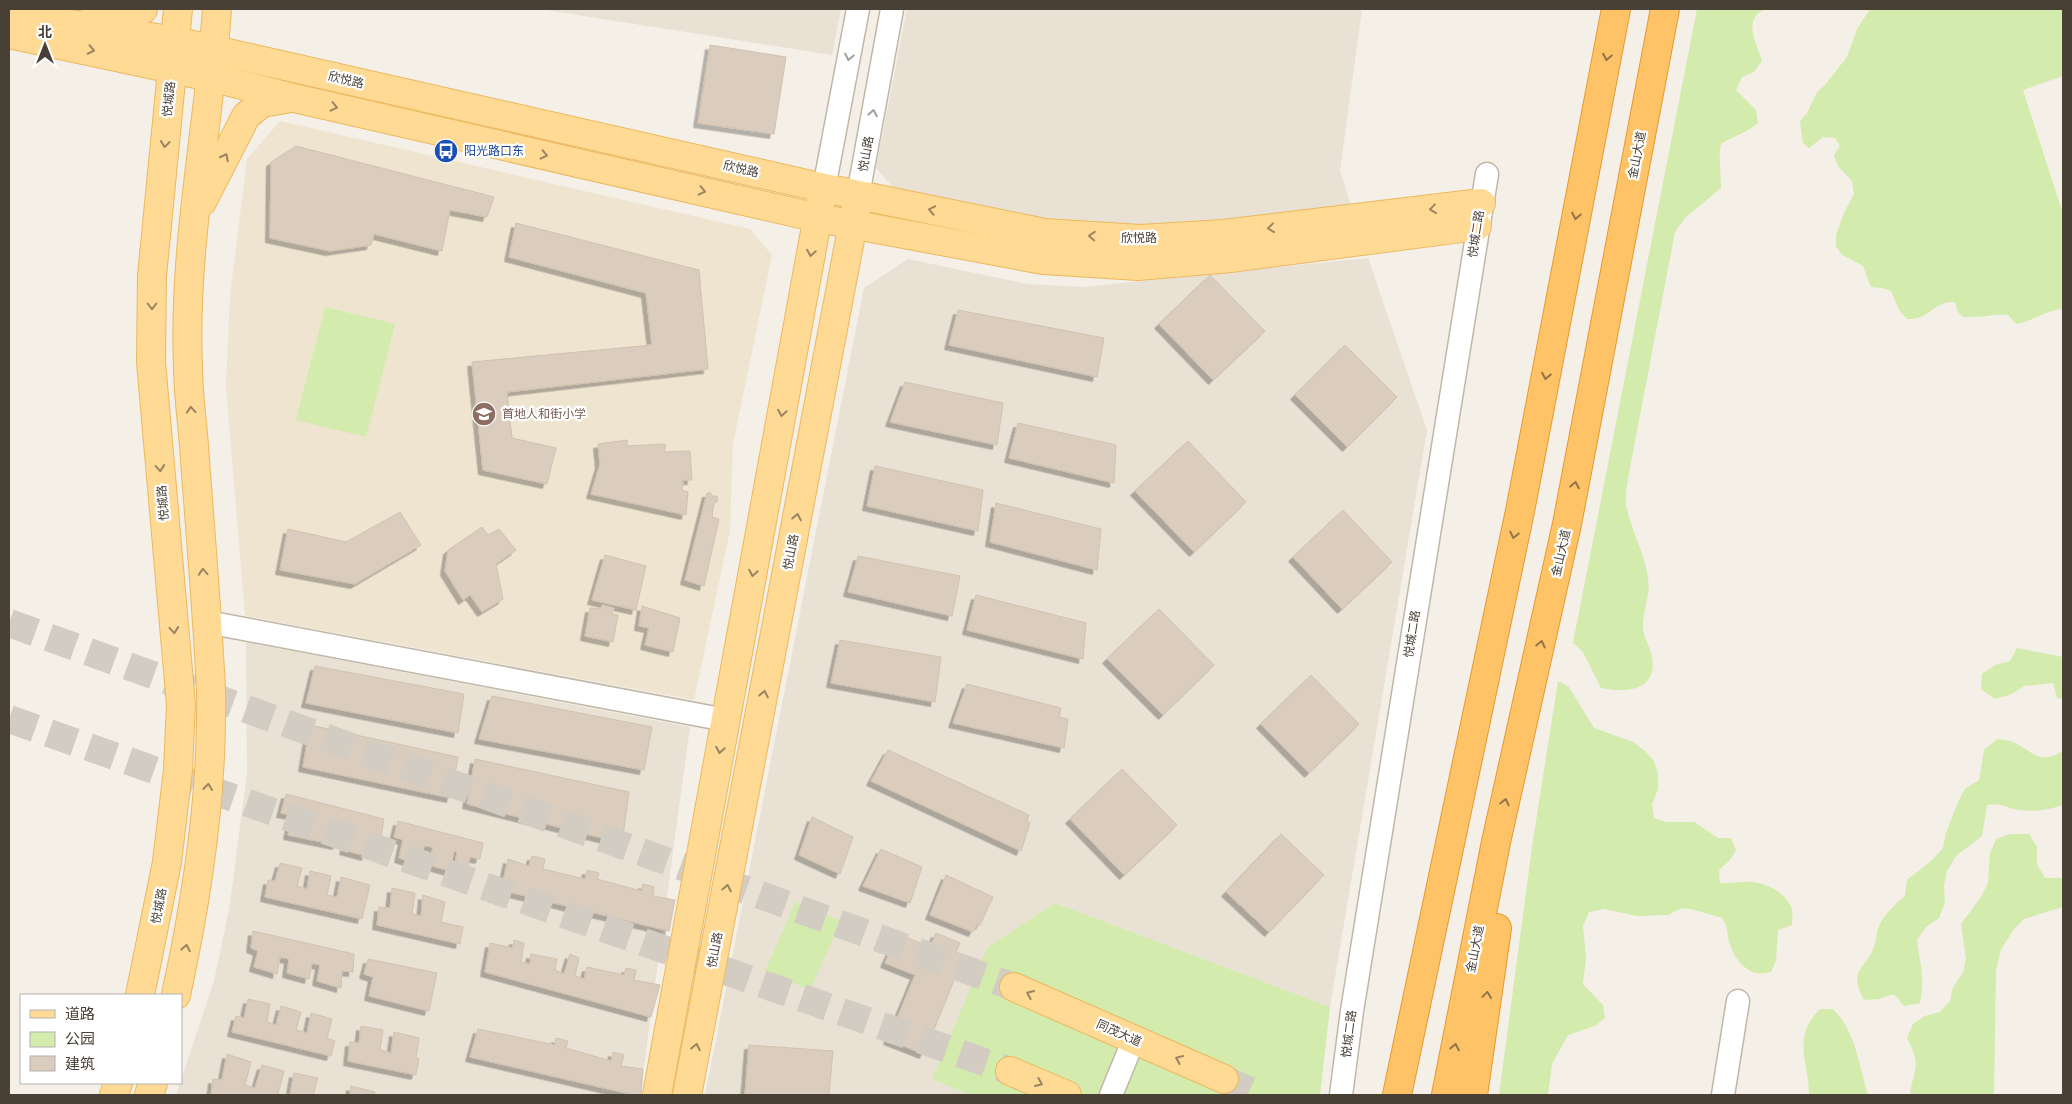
<svg xmlns="http://www.w3.org/2000/svg" width="2072" height="1104" font-family="Lato,'Noto Sans SC',sans-serif">
  <defs>
    <filter id="shadow"><feDropShadow dx="-4.5" dy="4.5" stdDeviation="0" flood-color="#0004"/></filter>
  </defs>
  <rect width="100%" height="100%" fill="#f4efe7"/>
  <g fill="#e9e1d4">
    <path d="M539 9H841L832 55Z"/>
    <path d="M907 9H1362L1340 171 1351 205 1228 222 1140 225 1047 222 897 192 876 168Z"/>
    <path d="M1368 258 1427 430 1330 1007 1055 903 932 1079 970 1095H705L864 288 908 259 1028 284 1083 287Z"/>
    <path d="M246 642 690 727 640 1095H176L214 981 229 910 247 773Z"/>
  </g>
  <path fill="#eee4d0" d="M280 121 750 229 772 255 733 444 730 531 694 700 245 616 226 385 230 296 247 159Z"/>
  <g fill="#d3ebad">
    <path d="M1697 9H1766C1741 18 1757 44 1762 61L1754 72 1742 77 1736 90 1756 110 1758 123C1746 133 1734 136 1721 144 1718 159 1721 172 1721 188L1685 218 1675 232 1628 478C1627 487 1625 497 1626 505 1631 531 1645 553 1648 579 1651 596 1642 611 1643 628 1644 638 1650 647 1652 657 1658 691 1625 693 1601 688L1583 652 1573 643Z"/>
    <path d="M1870 9H2063V76L2023 90 2063 214V309C2046 310 2033 321 2016 324L2008 315C1993 314 1979 318 1963 317L1958 312 1955 302C1931 301 1932 320 1907 319L1899 310 1891 291 1882 288 1871 287 1863 266 1842 255 1836 246V235L1844 213 1854 194 1852 181 1838 166 1834 155 1840 146 1835 138 1823 137 1809 148 1803 143 1800 121 1807 113 1817 92 1825 85 1847 57 1857 29Z"/>
    <path d="M325 307 395 324 366 437 296 420Z"/>
    <path d="M2017 648 2063 657V699L2057 698 2053 683 2024 686 2012 694 1995 699 1981 689 1982 674 1995 665 2010 661Z"/>
    <path d="M1558 681 1569 687 1594 728 1633 742 1645 751 1654 761 1658 774V789L1652 804 1654 818 1667 822H1694L1718 838H1731L1736 850 1729 861 1719 870 1720 883C1730 884 1741 881 1751 882 1767 883 1787 893 1792 909 1793 914 1792 920 1792 925L1778 930 1776 960 1771 972C1766 973 1759 974 1755 973 1743 969 1733 956 1730 944 1726 932 1730 931 1722 918L1695 910 1682 908 1668 915 1637 916 1604 909 1589 912 1583 926 1586 958 1583 984 1603 1005 1605 1018 1595 1026 1568 1035 1552 1064 1548 1095H1499L1533 840Z"/>
    <path d="M1997 739C2002 740 2008 740 2013 742 2034 751 2036 766 2063 751V805C2049 810 2034 812 2019 810 2005 808 2005 803 1987 805L1982 836 1956 856 1947 871 1944 885 1945 902 1939 918 1926 927 1917 940C1920 966 1925 975 1920 1003L1904 1006 1894 994 1879 999 1864 1000C1847 968 1867 970 1875 944 1876 940 1876 936 1877 932 1880 918 1894 905 1905 896L1907 880 1932 860 1943 848 1946 833 1958 802 1965 789 1979 780 1984 750Z"/>
    <path d="M2010 834H2029L2037 847V864L2045 878H2063V907L2024 919 2014 929 2001 949 1996 971 1994 1095H1910C1914 1066 1922 1068 1907 1038L1913 1024 1925 1016 1940 1012 1950 1001 1953 987 1963 973 1966 959 1961 924 1981 897 1988 883 1990 853 1996 839Z"/>
    <path d="M796 901 841 921 810 990 765 971Z"/>
    <path d="M1055 903 1330 1007 1320 1095H970L932 1079 988 947Z"/>
    <path d="M1820 1009H1833C1856 1032 1859 1066 1868 1095H1809C1809 1061 1791 1038 1820 1009Z"/>
  </g>
  <g fill="#dacdbe" stroke="#d2c2ae" filter="url(#shadow)">
    <path d="M710 45 786 57 774 134 698 123Z"/>
    <path d="M296 146 494 197 487 217 450 210 442 251 374 234 371 245 330 251 270 238 271 162Z"/>
    <path d="M516 223 699 270 708 369 507 392 512 438 556 448 547 484 483 470 472 362 652 345 646 293 509 257Z"/>
    <path d="M1210 275 1265 331 1213 380 1159 324Z"/>
    <path d="M958 310 1104 338 1097 377 949 345Z"/>
    <path d="M1345 345 1397 397 1347 447 1295 395Z"/>
    <path d="M905 382 1003 403 997 445 890 422Z"/>
    <path d="M1018 423 1116 445 1114 483 1009 458Z"/>
    <path d="M627 440V446L665 444V452L690 451 692 480H683L682 490 688 492 686 515 591 494 600 464 598 444Z"/>
    <path d="M1188 441 1246 502 1194 552 1135 491Z"/>
    <path d="M875 466 983 490 978 531 867 506Z"/>
    <path d="M707 493H711V496H717V502L714 503 712 517 719 519 704 586 685 580Z"/>
    <path d="M996 503 1101 529 1097 570 990 542Z"/>
    <path d="M1343 510 1392 562 1342 609 1293 557Z"/>
    <path d="M400 512 421 545 355 584 280 570 288 529 346 542Z"/>
    <path d="M482 527 488 535 499 529 516 550 496 564 503 599 482 612 470 595 463 600 445 571 448 550Z"/>
    <path d="M605 555 646 566 636 610 592 600Z"/>
    <path d="M858 556 960 576 952 616 848 592Z"/>
    <path d="M976 595 1086 623 1083 659 967 630Z"/>
    <path d="M602 605 614 608 612 614 618 615 613 642 585 636 590 608 601 609Z"/>
    <path d="M642 606 680 618 673 652 645 645 649 628 639 626Z"/>
    <path d="M1159 609 1214 665 1163 715 1107 659Z"/>
    <path d="M840 640 941 657 935 702 831 683Z"/>
    <path d="M315 666 464 694 458 733 306 703Z"/>
    <path d="M1311 675 1359 724 1309 773 1261 724Z"/>
    <path d="M967 684 1061 708 1059 717 1068 719 1064 748 953 723Z"/>
    <path d="M492 696 652 727 644 770 479 739Z"/>
    <path d="M310 725 458 757 451 798 303 767Z"/>
    <path d="M888 750 1029 815 1027 821 1030 823 1021 851 871 781Z"/>
    <path d="M475 759 629 792 622 843 467 804Z"/>
    <path d="M1122 769 1177 825 1124 875 1070 819Z"/>
    <path d="M286 794 384 819 381 837 371 835 366 856 344 850 350 829 341 827 337 845 288 835 292 815 281 813Z"/>
    <path d="M812 817 853 837 840 874 799 855Z"/>
    <path d="M398 821 483 843 480 859 470 857 467 873 454 870 457 852 454 851 450 871 429 865 433 847 424 846 420 865 399 858 403 840 394 837Z"/>
    <path d="M1281 834 1324 875 1269 932 1226 892Z"/>
    <path d="M881 849 922 867 910 903 863 886Z"/>
    <path d="M532 856 545 859 543 869 585 879 587 870 599 873 597 879 642 891 643 884 654 887 653 896 675 900 669 931 501 890 508 859 529 866Z"/>
    <path d="M280 863 302 868 297 886 307 889 310 871 331 876 327 895 337 897 341 877 370 885 362 919 265 897 268 880 275 881Z"/>
    <path d="M946 875 993 897 980 925 977 924 973 932 930 915Z"/>
    <path d="M392 888 415 893 412 914 421 916 423 895 445 902 441 922 463 927 460 944 377 925 379 907 390 908Z"/>
    <path d="M253 931 354 954 353 972 342 971 341 988 317 981 320 965 312 963 309 979 287 973 289 959 280 957 277 974 254 967 258 951 251 948Z"/>
    <path d="M936 933 960 943 956 952 964 956 924 1054 888 1040 915 975 885 963 898 934 930 947Z"/>
    <path d="M514 940 524 943 521 962 530 964 531 954 557 959 555 970 564 974 570 954 579 958 575 976 584 979 587 967 624 975 626 968 636 970 634 980 660 985 651 1017 485 972 490 943 513 948Z"/>
    <path d="M368 959 437 973 429 1011 369 996 373 977 364 974Z"/>
    <path d="M248 999 270 1004 267 1022 276 1025 281 1006 301 1012 296 1030 307 1033 311 1013 332 1019 327 1038 335 1041 331 1056 232 1032 236 1016 244 1018Z"/>
    <path d="M361 1026 383 1030 380 1050 391 1053 394 1032 419 1038 416 1058H419L416 1075 348 1061 350 1042 359 1043Z"/>
    <path d="M478 1029 555 1045 556 1038 568 1041 566 1048 611 1061 613 1052 624 1055 621 1066 643 1069 641 1095H634L470 1057Z"/>
    <path d="M749 1045 833 1051 829 1095H745Z"/>
    <path d="M227 1054 251 1062 245 1085 255 1088 262 1065 284 1071 278 1094 283 1095H211L213 1079 222 1080Z"/>
    <path d="M294 1073 318 1078 313 1095H290Z"/>
    <path d="M351 1086 375 1092 374 1095H350Z"/>
  </g>
  <g fill="none" stroke-linecap="round" stroke-linejoin="round">
    <g stroke="#d2ccc3" stroke-width="28" stroke-dasharray="28 14" stroke-linecap="butt">
      <path d="M9 623 1014 987"/>
      <path d="M9 719 1010 1071"/>
      <path d="M1224 1079 1259 1095"/>
    </g>
    <g stroke="#c1b7a9" stroke-width="25">
      <g id="minor">
        <path d="M824 188 858 9"/>
        <path d="M858 195 892 9"/>
        <path d="M207 622 726 720"/>
        <path d="M1111 1095 1134 1039"/>
        <path d="M1341 1095 1352 1011 1487 174"/>
        <path d="M1723 1095 1738 1001"/>
      </g>
    </g>
    <g stroke="#ebb85e" stroke-width="30">
      <g id="major">
        <path d="M9 14 175 41 824 188 1045 233 1140 239 1224 234 1481 203"/>
        <path d="M94 17 126 16 143 9"/>
        <path d="M9 34 210 77 294 98 818 218 1043 260 1138 266 1231 258 1477 226"/>
        <path d="M202 202 246 116 262 103 291 98"/>
        <path d="M1014 987 1224 1079"/>
        <path d="M140 995 167 862 178 770 181 705 151 362 152 276 178 9"/>
        <path d="M176 995C196 903 211 809 211 714 212 694 210 674 209 654 205 585 199 515 194 446 192 419 188 393 188 366 183 246 209 128 217 9"/>
        <path d="M1010 1071 1067 1095"/>
        <path d="M114 1095 118 1083"/>
        <path d="M149 1095 153 1083"/>
        <path d="M657 1095 821 199"/>
        <path d="M687 1095 856 208"/>
      </g>
    </g>
    <g stroke="#e7982e" stroke-width="30">
      <g id="highway">
        <path d="M1397 1095 1520 511 1616 9"/>
        <path d="M1446 1095 1496 842 1567 524 1665 9"/>
        <path d="M1473 1095 1497 928"/>
      </g>
    </g>
    <use href="#minor" stroke="#fff" stroke-width="22"/>
    <use href="#major" stroke="#ffda95" stroke-width="28"/>
    <use href="#highway" stroke="#ffc367" stroke-width="28"/>
  </g>
  <defs><path id="oneway-chevron" d="M-2-3.5L2.5 0L-2 3.5" fill="none" stroke-width="1.6" stroke-linecap="round" stroke-linejoin="round" transform="scale(1.25)"/></defs>
  <g stroke="#9a8560">
    <use href="#oneway-chevron" transform="translate(91 50) rotate(12)"/>
    <use href="#oneway-chevron" transform="translate(334 107) rotate(13)"/>
    <use href="#oneway-chevron" transform="translate(165 144) rotate(96)"/>
    <use href="#oneway-chevron" transform="translate(544 155) rotate(13)"/>
    <use href="#oneway-chevron" transform="translate(225 157) rotate(-63)"/>
    <use href="#oneway-chevron" transform="translate(702 191) rotate(13)"/>
    <use href="#oneway-chevron" transform="translate(1433 209) rotate(173)"/>
    <use href="#oneway-chevron" transform="translate(932 210) rotate(-169)"/>
    <use href="#oneway-chevron" transform="translate(1271 228) rotate(173)"/>
    <use href="#oneway-chevron" transform="translate(1092 236) rotate(-176)"/>
    <use href="#oneway-chevron" transform="translate(811 253) rotate(100)"/>
    <use href="#oneway-chevron" transform="translate(152 306) rotate(90)"/>
    <use href="#oneway-chevron" transform="translate(191 410) rotate(-94)"/>
    <use href="#oneway-chevron" transform="translate(782 413) rotate(100)"/>
    <use href="#oneway-chevron" transform="translate(160 468) rotate(85)"/>
    <use href="#oneway-chevron" transform="translate(797 517) rotate(-79)"/>
    <use href="#oneway-chevron" transform="translate(203 572) rotate(-94)"/>
    <use href="#oneway-chevron" transform="translate(753 573) rotate(100)"/>
    <use href="#oneway-chevron" transform="translate(174 630) rotate(85)"/>
    <use href="#oneway-chevron" transform="translate(764 694) rotate(-79)"/>
    <use href="#oneway-chevron" transform="translate(720 750) rotate(100)"/>
    <use href="#oneway-chevron" transform="translate(208 787) rotate(-84)"/>
    <use href="#oneway-chevron" transform="translate(727 888) rotate(-79)"/>
    <use href="#oneway-chevron" transform="translate(186 948) rotate(-79)"/>
    <use href="#oneway-chevron" transform="translate(1030 994) rotate(-157)"/>
    <use href="#oneway-chevron" transform="translate(696 1047) rotate(-79)"/>
    <use href="#oneway-chevron" transform="translate(1179 1059) rotate(-156)"/>
    <use href="#oneway-chevron" transform="translate(1039 1083) rotate(23)"/>
  </g>
  <g stroke="#a49f9a">
    <use href="#oneway-chevron" transform="translate(849 57) rotate(101)"/>
    <use href="#oneway-chevron" transform="translate(873 113) rotate(-80)"/>
  </g>
  <g stroke="#917449">
    <use href="#oneway-chevron" transform="translate(1607 57) rotate(101)"/>
    <use href="#oneway-chevron" transform="translate(1576 216) rotate(101)"/>
    <use href="#oneway-chevron" transform="translate(1546 376) rotate(101)"/>
    <use href="#oneway-chevron" transform="translate(1575 485) rotate(-79)"/>
    <use href="#oneway-chevron" transform="translate(1514 535) rotate(102)"/>
    <use href="#oneway-chevron" transform="translate(1541 644) rotate(-77)"/>
    <use href="#oneway-chevron" transform="translate(1505 802) rotate(-77)"/>
    <use href="#oneway-chevron" transform="translate(1487 995) rotate(-82)"/>
    <use href="#oneway-chevron" transform="translate(1455 1047) rotate(-79)"/>
  </g>
  <defs>
    <g id="bus-disc" transform="scale(1.25)"><circle r="9.5" fill="#1a4fb4" stroke="#fff"/><path d="M-5-6H5V4H4V6H2V4H-2V6H-4V4H-5ZM-3.5-4V0h7V-4ZM-3.5 1.2v1.5H-2V1.2ZM2 1.2v1.5H3.5V1.2Z" fill="#fff"/></g>
    <g id="school-disc" transform="scale(1.25)"><circle r="9.5" fill="#8d6e63" stroke="#fff"/><path d="M0-5L7-2L0 1L-7-2ZM-4 1L0 2.5L4 1V4Q0 6-4 4Z" fill="#fff"/></g>
  </defs>
  <g fill-rule="evenodd">
    <use href="#bus-disc" x="446" y="151"/>
    <use href="#school-disc" x="484" y="414"/>
  </g>
  <g text-anchor="middle" stroke-width="4.5" stroke-linejoin="round" paint-order="stroke">
    <g font-size="12" fill="#483f35" stroke="#fff">
      <text transform="translate(346 80) rotate(13)" y="4">欣悦路</text>
      <text transform="translate(169 99) rotate(-84)" y="4">悦城路</text>
      <text transform="translate(866 154) rotate(-80)" y="4">悦山路</text>
      <text transform="translate(1637 155) rotate(-79)" y="4">金山大道</text>
      <text transform="translate(741 169) rotate(13)" y="4">欣悦路</text>
      <text transform="translate(1476 234) rotate(-81)" y="4">悦城二路</text>
      <text x="1139" y="242">欣悦路</text>
      <text transform="translate(163 503) rotate(-95)" y="4">悦城路</text>
      <text transform="translate(791 552) rotate(-79)" y="4">悦山路</text>
      <text transform="translate(1561 553) rotate(-77)" y="4">金山大道</text>
      <text transform="translate(1412 634) rotate(-81)" y="4">悦城二路</text>
      <text transform="translate(159 906) rotate(-79)" y="4">悦城路</text>
      <text transform="translate(1475 949) rotate(-79)" y="4">金山大道</text>
      <text transform="translate(715 950) rotate(-79)" y="4">悦山路</text>
      <text transform="translate(1119 1033) rotate(24)" y="4">同茂大道</text>
      <text transform="translate(1349 1034) rotate(-83)" y="4">悦城二路</text>
    </g>
    <g font-size="12" fill="#164399" stroke="#fff" text-anchor="start">
      <text x="464" y="155">阳光路口东</text>
    </g>
    <g font-size="12" fill="#785e54" stroke="#fff" text-anchor="start">
      <text x="502" y="418">首地人和街小学</text>
    </g>
  </g>
  <rect width="2072" height="1104" fill="none" stroke="#483f35" stroke-width="20"/>
  <rect x="20" y="994" width="162" height="90" fill="#ffffff" stroke="#b6b2ae"/>
  <rect x="30" y="1010" width="25" height="8" fill="#ffda95" stroke="#b6b2ae"/>
  <text x="65" y="1019" font-size="15" fill="#483f35">道路</text>
  <rect x="30" y="1032" width="25" height="15" fill="#d3ebad" stroke="#b6b2ae"/>
  <text x="65" y="1044" font-size="15" fill="#483f35">公园</text>
  <rect x="30" y="1056" width="25" height="15" fill="#dacdbe" stroke="#b6b2ae"/>
  <text x="65" y="1069" font-size="15" fill="#483f35">建筑</text>
  <g transform="translate(45 45)" stroke="#ffffff" stroke-width="4" paint-order="stroke">
  <path d="M0-4L9 19L0 12L-9 19Z" fill="#483f35"/>
  <text y="-8" font-size="14" font-weight="bold" text-anchor="middle" fill="#483f35">北</text>
  </g>
</svg>
